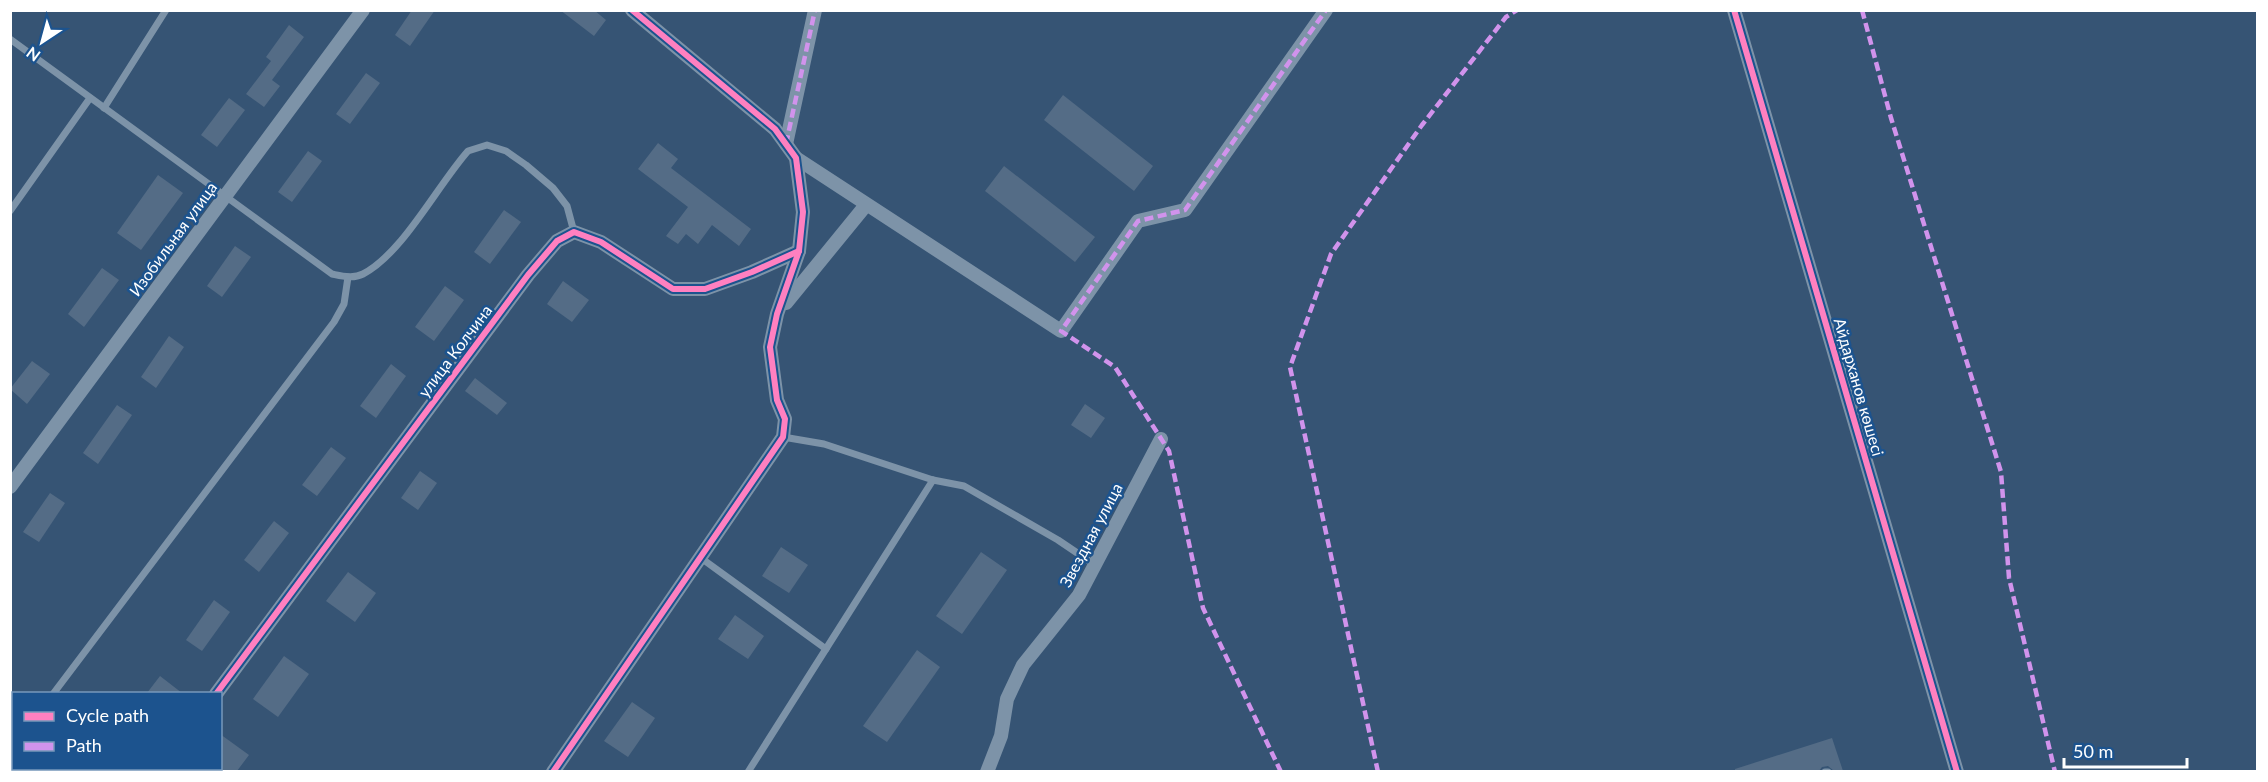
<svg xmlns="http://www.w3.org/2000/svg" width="2268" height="782" font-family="Lato,sans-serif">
  <rect width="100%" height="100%" fill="#365474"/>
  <g fill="#546c86">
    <path d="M412 10H435L410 46 395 35Z"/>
    <path d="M560 10H594L606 20 594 36Z"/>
    <path d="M289 25 304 37 272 80 280 86 264 107 246 94 271 61 266 57Z"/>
    <path d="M366 73 380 83 350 124 336 114Z"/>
    <path d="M1063 95 1153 166 1134 191 1044 120Z"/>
    <path d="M229 98 245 110 217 147 201 135Z"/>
    <path d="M658 143 678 159 671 168 751 229 739 246 712 225 698 244 686 234 678 244 666 236 688 207 638 169Z"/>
    <path d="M308 151 322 161 292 202 278 192Z"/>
    <path d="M1004 166 1095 237 1075 262 985 191Z"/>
    <path d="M158 175 183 193 141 250 117 233Z"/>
    <path d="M504 210 521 222 490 264 474 252Z"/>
    <path d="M235 246 251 257 222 297 207 286Z"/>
    <path d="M102 268 119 280 84 327 68 314Z"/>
    <path d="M563 281 589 300 572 322 547 304Z"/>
    <path d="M445 286 464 300 434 341 415 327Z"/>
    <path d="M169 336 184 347 156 388 141 377Z"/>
    <path d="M32 361 50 374 27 404 10 389Z"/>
    <path d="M391 364 406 376 376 418 360 406Z"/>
    <path d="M475 378 507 403 497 415 465 391Z"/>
    <path d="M1085 404 1105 418 1091 438 1071 425Z"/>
    <path d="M117 405 132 415 98 464 83 453Z"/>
    <path d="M331 447 346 458 317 496 302 485Z"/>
    <path d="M420 471 437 483 418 510 401 498Z"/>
    <path d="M50 493 65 503 39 542 23 532Z"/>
    <path d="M274 521 289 533 259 572 244 560Z"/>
    <path d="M781 547 808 565 789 593 762 576Z"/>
    <path d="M981 552 1007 570 962 634 936 616Z"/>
    <path d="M348 572 376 593 355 622 326 601Z"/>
    <path d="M214 600 230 612 202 651 186 640Z"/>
    <path d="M735 615 764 636 748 659 718 639Z"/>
    <path d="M917 650 940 667 887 742 863 726Z"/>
    <path d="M284 656 309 674 278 717 253 699Z"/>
    <path d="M160 676 182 693H147Z"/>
    <path d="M632 702 655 718 628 757 604 741Z"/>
    <path d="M220 734 249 755 237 771H220Z"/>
    <path d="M1832 738 1843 771H1834L1828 766 1822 767 1819 771H1735V769Z"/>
  </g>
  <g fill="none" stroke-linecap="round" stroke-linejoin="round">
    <g stroke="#7d93a8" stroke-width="7">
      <path d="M10 39 332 274C342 276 353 279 363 274 403 253 437 186 468 151L487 145 506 151 526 165 553 188 567 206 574 232"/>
      <path d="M104 108 166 10"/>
      <path d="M10 211 90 98"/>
      <path d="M783 437 824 444 933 480 964 486 1058 540 1095 565"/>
      <path d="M701 558 826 649"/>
      <path d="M53 694 334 322 344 304 348 277"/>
      <path d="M10 747 14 744"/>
      <path d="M748 772 933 480"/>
      <path d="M1825 772H1828"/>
    </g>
    <g stroke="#7d93a8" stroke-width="14">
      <path d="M1734 10 1957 772"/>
      <path d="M786 144 815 10"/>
      <path d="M796 158 1061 331 1138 221 1185 210 1326 10"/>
      <path d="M786 303 866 205"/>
      <path d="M10 487 363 10"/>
      <path d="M216 694 528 275 557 241 574 232 601 242 673 289H705L752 272 799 251"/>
      <path d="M158 772 160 768"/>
      <path d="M553 772 783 437 785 419 777 400 770 347 777 314 799 251 803 212 796 158 775 129 632 10"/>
      <path d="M987 772 1001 736 1007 699 1023 665 1079 595 1161 439"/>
    </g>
    <g stroke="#d193ec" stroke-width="4.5" stroke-dasharray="9 4.5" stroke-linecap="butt">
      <path d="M1862 10 1891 118 2001 472 2009 578 2055 772"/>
      <path d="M786 144 815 10"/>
      <path d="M1281 772 1203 608 1169 451 1115 367 1061 331 1138 221 1185 210 1326 10"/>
      <path d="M1378 772 1290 367 1331 254 1422 125 1506 17 1517 10"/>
    </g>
    <g stroke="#1c538e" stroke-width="10">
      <g id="cycleway">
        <path d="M1734 10 1957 772"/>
        <path d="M216 694 528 275 557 241 574 232 601 242 673 289H705L752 272 799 251"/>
        <path d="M553 772 783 437 785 419 777 400 770 347 777 314 799 251 803 212 796 158 775 129 632 10"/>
      </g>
    </g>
    <use href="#cycleway" stroke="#ff80c0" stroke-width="6"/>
  </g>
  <g text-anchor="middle" stroke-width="5" stroke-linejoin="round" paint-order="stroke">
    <g font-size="16" fill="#fff" stroke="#1c538e">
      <text transform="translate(173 239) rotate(-54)" y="6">Изобильная улица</text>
      <text transform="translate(455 351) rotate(-53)" y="6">улица Колчина</text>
      <text transform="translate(1859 387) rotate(74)" y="6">Айдарханов көшесі</text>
      <text transform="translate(1091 535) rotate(-62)" y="6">Звездная улица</text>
    </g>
  </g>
  <rect width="2268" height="782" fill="none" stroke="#ffffff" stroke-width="24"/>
  <rect x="12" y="692" width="210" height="78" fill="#1c538e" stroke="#7798bb" stroke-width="1.5"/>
  <rect x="24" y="712" width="30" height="9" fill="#ff80c0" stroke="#7798bb" stroke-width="1.5"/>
  <text x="66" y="722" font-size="18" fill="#ffffff">Cycle path</text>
  <rect x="24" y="742" width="30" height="9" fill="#d193ec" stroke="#7798bb" stroke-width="1.5"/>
  <text x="66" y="752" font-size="18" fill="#ffffff">Path</text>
  <g transform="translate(42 42) rotate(216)" stroke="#1c538e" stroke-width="4.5" paint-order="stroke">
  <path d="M0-4.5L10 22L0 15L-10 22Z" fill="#ffffff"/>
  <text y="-9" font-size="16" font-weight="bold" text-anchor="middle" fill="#ffffff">N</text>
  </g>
  <path d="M2064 758v9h123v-9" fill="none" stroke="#ffffff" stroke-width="3"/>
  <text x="2073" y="758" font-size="18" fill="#ffffff" stroke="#1c538e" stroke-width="4.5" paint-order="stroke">50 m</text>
</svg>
